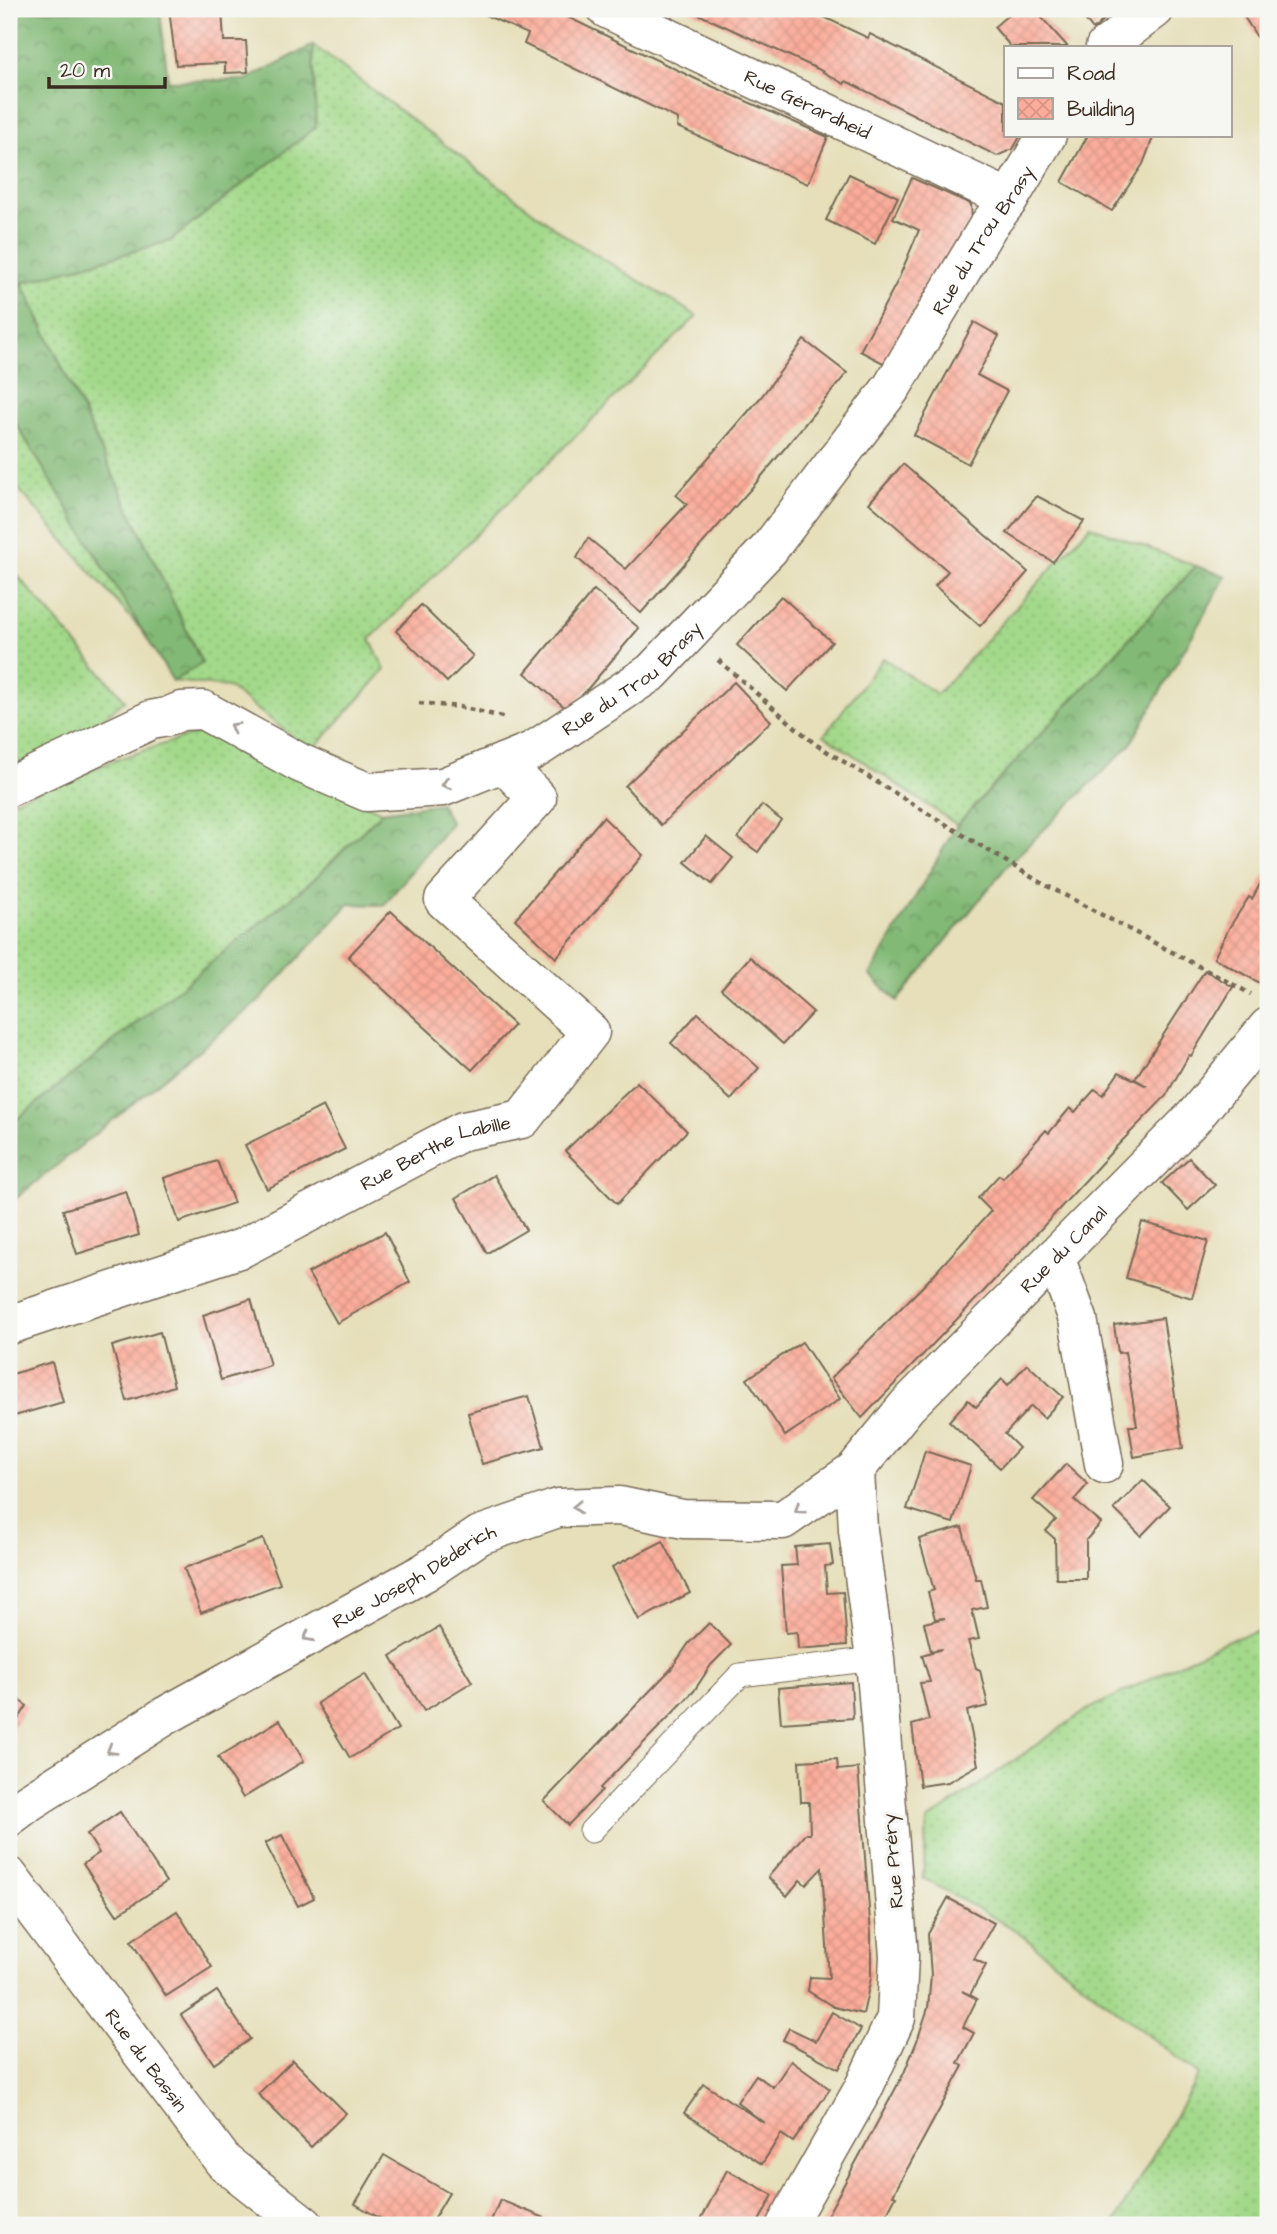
<svg xmlns="http://www.w3.org/2000/svg" width="1277" height="2234" font-family="'Architects Daughter',sans-serif">
  <defs>
    <pattern id="grass-dots" width="8" height="8" patternUnits="userSpaceOnUse" patternTransform="scale(1.75)"><rect width="8" height="8" fill="#a3d98a"/><path d="M2 2h.1M6 6h.1" fill="none" stroke="#8dba77" stroke-width="1.8" stroke-linecap="round"/></pattern>
    <pattern id="forest-crowns" width="20" height="18" patternUnits="userSpaceOnUse" patternTransform="scale(1.75)"><rect width="20" height="18" fill="#82b976"/><path d="M2 6a3 3 0 1 1 6 0M12 15a3 3 0 1 1 6 0" fill="none" stroke="#6c9760"/></pattern>
    <pattern id="building-cross-hatch" width="8" height="8" patternUnits="userSpaceOnUse" patternTransform="scale(1.75)"><rect width="8" height="8" fill="#fbac9a"/><path d="M0 0l8 8M0 8l8-8" fill="none" stroke="#d89484"/></pattern>
  </defs>
  <rect width="100%" height="100%" fill="#f6f6f2"/>
  <filter id="ink" filterUnits="userSpaceOnUse"><feTurbulence type="fractalNoise" baseFrequency=".0143" numOctaves="2"/><feDisplacementMap in="SourceGraphic" scale="14" xChannelSelector="R" yChannelSelector="G"/><feConvolveMatrix kernelMatrix="1 2 1 2 8 2 1 2 1" color-interpolation-filters="sRGB"/></filter>
  <filter id="wash" filterUnits="userSpaceOnUse"><feTurbulence type="fractalNoise" baseFrequency=".00686" numOctaves="4" result="noise"/><feDisplacementMap in="SourceGraphic" scale="28" xChannelSelector="R" yChannelSelector="G"/><feGaussianBlur stdDeviation="1.57" result="paint"/><feColorMatrix in="noise" values="0 0 0 0 0 0 0 0 0 0 0 0 0 0 0 0 0 1.4 0 .05"/><feComposite in="paint" operator="in"/></filter>
  <g filter="url(#wash)">
    <rect width="100%" height="100%" fill="#e6dfba"/>
    <g fill="url(#grass-dots)" stroke="#6f8254" stroke-width="2">
      <path d="M313 45 567 237 697 316 370 639 385 670 312 751 228 687 173 681 202 663 22 282 170 241 315 127Z"/>
      <path d="M9 412 144 633 9 478Z"/>
      <path d="M1090 526 1196 566 957 825 824 735 883 658 937 694Z"/>
      <path d="M9 566 125 700 73 744 9 769Z"/>
      <path d="M204 731 382 812 313 880 9 1126V802L118 759Z"/>
      <path d="M1268 1628V2225H1113L1199 2075 1012 1928 923 1878 927 1821 1085 1711 1226 1641Z"/>
    </g>
    <g fill="url(#forest-crowns)" stroke="#5e724a" stroke-width="2">
      <path d="M9 10 160 11 168 81 246 80 313 45 316 127 170 241 22 283 202 663 173 681 9 412Z"/>
      <path d="M1196 566 1226 576 1130 745 1007 866 897 1001 870 975 957 825Z"/>
      <path d="M440 803 451 823 384 905 349 904 258 1002 9 1204V1126L313 880 382 812Z"/>
    </g>
    <g id="blocks">
      <g fill="url(#building-cross-hatch)">
        <path d="M169 9H222L224 41H246L248 72 225 73V63L176 65Z"/>
        <path d="M472 9H551L698 80 828 137 808 184 677 127 678 119 524 44 528 34Z"/>
        <path d="M687 9H807L868 38 870 34 1006 102V135H1021L1013 149 997 156 846 81 844 84 818 69Z"/>
        <path d="M1015 9H1034L1068 47H1011L994 27Z"/>
        <path d="M1077 9H1115L1093 30Z"/>
        <path d="M1239 9H1268V31L1257 37Z"/>
        <path d="M1088 135H1154L1143 164 1112 211 1062 182Z"/>
        <path d="M849 174 898 197 875 244 826 220Z"/>
        <path d="M912 178 971 204 972 218 964 236 926 291 885 364 860 351 898 280 919 230 893 218Z"/>
        <path d="M974 322 999 336 977 375 1007 391 968 464 914 435Z"/>
        <path d="M804 340 847 373 756 483 641 613 577 558 588 538 626 569 687 504 676 495 761 397Z"/>
        <path d="M903 464 1028 572 980 626 935 586 948 571 869 503Z"/>
        <path d="M1037 496 1084 521 1053 562 1007 533Z"/>
        <path d="M594 590 639 628 569 711 525 673Z"/>
        <path d="M781 596 832 642 787 691 737 645Z"/>
        <path d="M421 605 473 656 447 682 396 631Z"/>
        <path d="M734 682 771 721 661 825 625 786Z"/>
        <path d="M762 805 781 820 758 852 738 838Z"/>
        <path d="M603 817 643 855 556 958 515 919Z"/>
        <path d="M706 836 733 858 712 884 685 862Z"/>
        <path d="M1268 869V966L1260 983 1214 958 1229 928 1249 897 1252 899Z"/>
        <path d="M391 911 514 1025 472 1070 348 957Z"/>
        <path d="M750 957 813 1012 783 1044 721 989Z"/>
        <path d="M1205 970 1233 987 1191 1056 1189 1055 1166 1096 1116 1147 984 1291 862 1418 831 1378 926 1283 991 1211 978 1198 999 1175 1003 1178 1046 1130 1049 1133 1070 1108 1075 1112 1095 1089 1103 1095 1119 1072 1147 1086 1135 1079Z"/>
        <path d="M698 1013 759 1068 731 1100 671 1043Z"/>
        <path d="M637 1082 687 1131 617 1204 565 1151Z"/>
        <path d="M323 1106 345 1149 267 1189 245 1145Z"/>
        <path d="M1189 1158 1215 1185 1188 1210 1162 1183Z"/>
        <path d="M217 1161 234 1203 179 1222 164 1178Z"/>
        <path d="M494 1175 526 1230 487 1253 456 1198Z"/>
        <path d="M126 1191 139 1235 77 1254 63 1210Z"/>
        <path d="M1142 1222 1208 1241 1192 1298 1126 1278Z"/>
        <path d="M385 1232 410 1282 337 1323 308 1273Z"/>
        <path d="M251 1299 270 1365 221 1380 203 1315Z"/>
        <path d="M1163 1318 1183 1448 1134 1457 1129 1426H1137L1125 1352 1118 1353 1114 1325Z"/>
        <path d="M160 1332 174 1386 127 1401 112 1346Z"/>
        <path d="M802 1342 840 1399 785 1436 747 1379Z"/>
        <path d="M52 1362 63 1402 11 1417 9 1408V1375Z"/>
        <path d="M1027 1364 1063 1397 1044 1418 1031 1406 1005 1434 1019 1448 1000 1468 949 1421 968 1400 976 1407 1002 1379 1008 1385Z"/>
        <path d="M529 1396 544 1447 482 1464 468 1413Z"/>
        <path d="M925 1451 971 1466 953 1523 907 1509Z"/>
        <path d="M1066 1464 1088 1484 1074 1500 1101 1523 1086 1540V1579H1056L1055 1539 1046 1531 1056 1520 1033 1500Z"/>
        <path d="M1143 1480 1170 1506 1141 1536 1114 1509Z"/>
        <path d="M962 1527 976 1579H981L987 1607 972 1610 979 1639 968 1641 976 1668 980 1670 988 1706 967 1711 978 1765 948 1782 920 1786 912 1725 929 1720 920 1683 930 1682 922 1655 942 1649 931 1651 924 1623 945 1618 935 1619 928 1592 934 1590 919 1539Z"/>
        <path d="M263 1539 280 1584 201 1613 184 1568Z"/>
        <path d="M663 1541 690 1593 639 1620 612 1567Z"/>
        <path d="M830 1544 833 1565 825 1566 827 1593 843 1592 847 1645 798 1649 797 1632 786 1633 781 1566 797 1565 795 1547Z"/>
        <path d="M709 1623 731 1645 711 1665 694 1691 600 1788 602 1790 568 1825 544 1801 671 1669 689 1643Z"/>
        <path d="M439 1627 472 1682 424 1711 391 1656Z"/>
        <path d="M365 1674 398 1729 350 1758 317 1703Z"/>
        <path d="M851 1682 853 1718 781 1723 778 1688Z"/>
        <path d="M9 1693 27 1706 9 1733Z"/>
        <path d="M280 1720 304 1761 243 1798 218 1757Z"/>
        <path d="M837 1759 838 1770 858 1768 871 1934V1978L863 2014 834 2007 808 1991 810 1977 829 1978 822 1868 806 1885 800 1880 787 1896 768 1877 805 1834H810L809 1802H801L799 1761Z"/>
        <path d="M120 1812 166 1882 117 1915 83 1864 99 1853 87 1834Z"/>
        <path d="M282 1835 314 1898 298 1906 265 1843Z"/>
        <path d="M948 1898 994 1923 974 1959 986 1965 970 1995 962 1991 977 1999 963 2027 974 2033 958 2063 963 2066 893 2195 896 2196 881 2225H822L904 2073 917 2041 928 2008 931 1975 928 1934Z"/>
        <path d="M177 1911 212 1967 166 1996 131 1941Z"/>
        <path d="M217 1991 250 2039 214 2064 181 2015Z"/>
        <path d="M832 2012 861 2029 839 2069 783 2040 789 2028 816 2041Z"/>
        <path d="M293 2060 346 2113 311 2147 258 2094Z"/>
        <path d="M791 2061 830 2089 793 2142 781 2134 762 2164 684 2113 704 2084 764 2123 737 2102 756 2075 773 2087Z"/>
        <path d="M384 2155 449 2193 430 2225H392L355 2204Z"/>
        <path d="M727 2170 773 2195 757 2225H698Z"/>
        <path d="M500 2200 562 2225H489Z"/>
      </g>
    </g>
  </g>
  <g filter="url(#ink)">
    <use href="#blocks" fill-opacity="0" stroke="#776955" stroke-width="2"/>
    <g fill="none" stroke-linecap="round" stroke-linejoin="round">
      <g stroke="#776955" stroke-width="25">
        <path id="lane" d="M591 1831 740 1675 875 1659"/>
      </g>
      <g stroke="#776955" stroke-width="41">
        <g id="street">
          <path id="s1" d="M607 9 1009 199"/>
          <path d="M1105 47 1155 9"/>
          <path id="s2" d="M9 787 151 720 167 717 181 711 203 710 300 763 367 792 443 787 532 751 542 745 652 672 769 549 892 387 988 226 1009 199 1047 135"/>
          <path d="M1055 1257 1078 1319 1104 1464"/>
          <path id="s3" d="M9 1325 242 1248 463 1131 522 1119 590 1032 444 900 537 798 503 763"/>
          <path id="s4" d="M9 1817 29 1802 165 1716 425 1572 480 1535 558 1508 620 1506 683 1519 783 1520 855 1470 907 1406 1194 1117 1268 1027"/>
          <path id="s5" d="M9 1877 224 2162 304 2225"/>
          <path d="M786 2225 863 2089 896 2018 899 1956 875 1659 858 1530 855 1470"/>
        </g>
      </g>
      <g stroke="#776955" stroke-width="4.5" stroke-dasharray="5 5" stroke-linecap="butt">
        <path d="M718 660 815 744 1038 881 1251 994"/>
        <path d="M419 703 460 707 507 718"/>
      </g>
      <use href="#lane" stroke="#fff" stroke-width="23"/>
      <use href="#street" stroke="#fff" stroke-width="38"/>
    </g>
    <defs><path id="oneway-chevron" d="M-2-3.5L2.5 0L-2 3.5" fill="none" stroke-width="1.6" stroke-linecap="round" stroke-linejoin="round" transform="scale(1.75)"/></defs>
    <g stroke="#a79f9a">
      <use href="#oneway-chevron" transform="translate(234 727) rotate(-151)"/>
      <use href="#oneway-chevron" transform="translate(446 784) rotate(164)"/>
      <use href="#oneway-chevron" transform="translate(577 1507) rotate(178)"/>
      <use href="#oneway-chevron" transform="translate(799 1509) rotate(145)"/>
      <use href="#oneway-chevron" transform="translate(308 1637) rotate(151)"/>
      <use href="#oneway-chevron" transform="translate(111 1750) rotate(148)"/>
    </g>
  </g>
  <g text-anchor="middle" stroke-width="7" stroke-linejoin="round" paint-order="stroke">
    <g font-size="19" fill="#3b2a1e" stroke="#f6f6f2">
      <text dy="7" stroke="none"><textPath href="#s1" startOffset="222">Rue Gérardheid</textPath></text>
      <text dy="7" stroke="none"><textPath href="#s2" startOffset="1256">Rue du Trou Brasy</textPath></text>
      <text dy="7" stroke="none"><textPath href="#s2" startOffset="690">Rue du Trou Brasy</textPath></text>
      <text dy="7" stroke="none"><textPath href="#s3" startOffset="462">Rue Berthe Labille</textPath></text>
      <text dy="7" stroke="none"><textPath href="#s4" startOffset="1250">Rue du Canal</textPath></text>
      <text dy="7" stroke="none"><textPath href="#s4" startOffset="472">Rue Joseph Déderich</textPath></text>
      <text transform="translate(892 1861) rotate(-95)" y="7">Rue Préry</text>
      <text dy="7" stroke="none"><textPath href="#s5" startOffset="229">Rue du Bassin</textPath></text>
    </g>
  </g>
  <rect width="1277" height="2234" fill="none" stroke="#f6f6f2" stroke-width="35"/>
  <rect x="1004" y="46" width="228" height="91" fill="#f6f6f2" stroke="#aba49d" stroke-width="2"/>
  <rect x="1018" y="68" width="35" height="10" fill="#ffffff" stroke="#aba49d" stroke-width="2"/>
  <text x="1067" y="80" font-size="21" fill="#3b2a1e">Road</text>
  <rect x="1018" y="98" width="35" height="21" fill="url(#building-cross-hatch)" stroke="#aba49d" stroke-width="2"/>
  <text x="1067" y="116" font-size="21" fill="#3b2a1e">Building</text>
  <path d="M49 77v10h116v-10" fill="none" stroke="#3b2a1e" stroke-width="3.5"/>
  <text x="60" y="77" font-size="21" fill="#3b2a1e" stroke="#f6f6f2" stroke-width="5" paint-order="stroke">20 m</text>
</svg>
